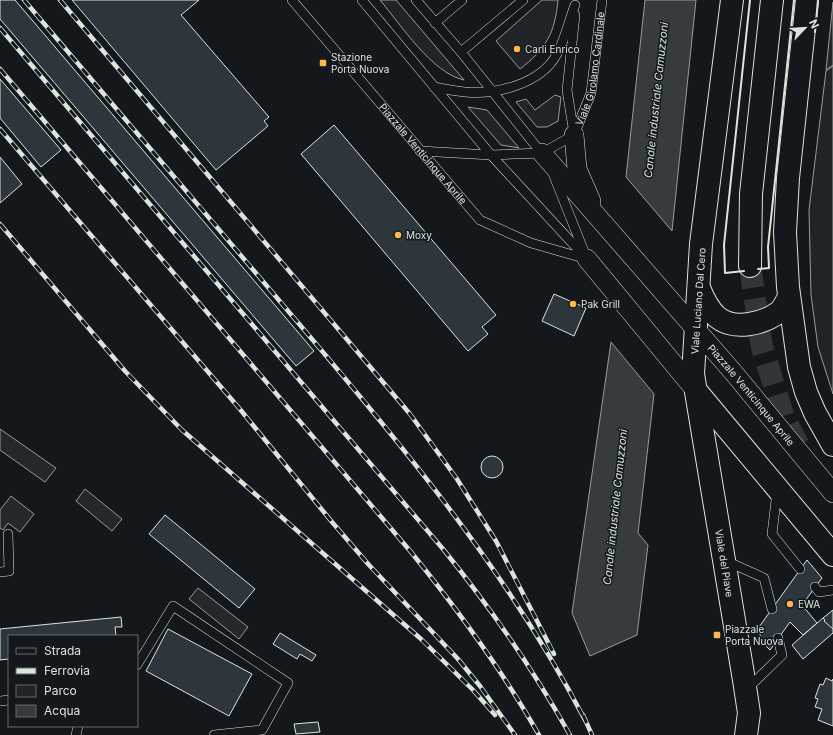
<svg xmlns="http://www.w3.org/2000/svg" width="833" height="735" font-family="Inter,sans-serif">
  <rect width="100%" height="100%" fill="#14181c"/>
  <g fill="#202428" stroke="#939e99">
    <path d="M380 0H396L464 80C432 73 401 25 380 0Z"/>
    <path d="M542 0H558C555 33 546 49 520 69L496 41Z"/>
    <path d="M833 66V394L818 347 811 295 809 210 826 71Z"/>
    <path d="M555 95 561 97 558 121 547 127H537L516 102 526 99 535 110Z"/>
    <path d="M468 107 487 110 519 148 501 145Z"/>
  </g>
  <g fill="#24282b" stroke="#939e99">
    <path d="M833 2V65L826 70Z"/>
    <path d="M0 429 56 468 45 482 0 450Z"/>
    <path d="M85 489 122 519 112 531 76 501Z"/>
    <path d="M11 496 34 514 20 532 8 523 3 530 0 528V510Z"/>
    <path d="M198 588 248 627 239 639 189 599Z"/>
  </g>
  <g fill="#363b3e" stroke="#939e99">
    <path d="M645 0H696L672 231 626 177Z"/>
    <path d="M611 342 654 394 638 533 648 545 637 635 590 656 572 613Z"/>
  </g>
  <g fill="#2c363c" stroke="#d8e6dc">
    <path d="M0 0H15L314 351 296 366 0 19Z"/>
    <path d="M72 0H199L181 15 269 117 264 121 268 126 216 170Z"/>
    <path d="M0 79 61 150 41 167 0 118Z"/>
    <path d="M334 125 496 315 482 327 488 334 468 351 301 154Z"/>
    <path d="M0 157 22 184 0 203Z"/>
    <path d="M554 294 586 308 574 336 542 321Z"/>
    <circle cx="492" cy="467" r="11"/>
    <path d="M165 515 255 589 239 608 149 534Z"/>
    <path d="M807 560 822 578 802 605 817 623 803 635 790 622 770 650 761 641 759 627Z"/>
    <path d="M833 610V629L832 630 824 621 825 620 823 618Z"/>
    <path d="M121 617 122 627H115L116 636H9V659L0 660V629Z"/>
    <path d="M823 618 825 620 824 621 833 629V633L803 659 792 645Z"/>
    <path d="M168 629 252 674 229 716 146 671Z"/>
    <path d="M280 633 316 655 312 661 300 654 297 659 273 644Z"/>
    <path d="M826 678 832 681 833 679V726L818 720 822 709 815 707 818 699 815 698 820 684 823 685Z"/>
    <path d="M318 722 320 732 296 734 294 724Z"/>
  </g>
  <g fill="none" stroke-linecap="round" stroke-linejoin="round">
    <path stroke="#313739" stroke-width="22" stroke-dasharray="22 11" stroke-linecap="butt" d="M750 266 762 347 784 418 799 446"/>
    <g stroke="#d8e6dc" stroke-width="10">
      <g id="lane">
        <path id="s1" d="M292 0 480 220 531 243 587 259"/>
        <path d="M362 0 491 155 586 258"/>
        <path d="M416 0 461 52 543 155"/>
        <path d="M435 23 462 0"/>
        <path d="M461 52 523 0"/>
        <path d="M434 87C444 89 454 91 465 92 496 95 541 84 557 54 565 39 569 21 575 5"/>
        <path d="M574 134 567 90 575 15"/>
        <path id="s2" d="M574 135 591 93 602 0"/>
        <path d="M420 151 491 155 542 153 574 135"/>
        <path d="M554 176 585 254"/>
        <path d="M777 492 772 534 800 569"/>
        <path d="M726 561 764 578 772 609"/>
        <path d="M0 572 9 571 8 534"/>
        <path d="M815 587 819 592 833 590"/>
        <path d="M137 665 173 606 288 683 262 730 214 735"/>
        <path d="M747 689 782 655 778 638"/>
        <path d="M0 701 9 700"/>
        <path d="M76 735 78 726"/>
      </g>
    </g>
    <g stroke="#d8e6dc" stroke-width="20">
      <g id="street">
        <path d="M574 135 577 169 591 201"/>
        <path id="s3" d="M542 153 733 372 833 493"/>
        <path d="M587 259 696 391"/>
      </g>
    </g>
    <g stroke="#d8e6dc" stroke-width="24">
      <g id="primary">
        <path id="s4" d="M732 0 701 244 693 374 744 680 749 713 746 735"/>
        <path d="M807 0 788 178 785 232 788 287 799 367 806 392 815 413 833 445"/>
        <path d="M750 266 751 194 772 0"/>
        <path d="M699 288C703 298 709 310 717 317 734 331 763 324 779 312 783 309 786 302 789 297"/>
        <path d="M697 392 833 555"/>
      </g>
    </g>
    <use href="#lane" stroke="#14181c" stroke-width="9"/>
    <use href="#street" stroke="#14181c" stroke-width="19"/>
    <use href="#primary" stroke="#14181c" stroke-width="22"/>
    <g stroke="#d8e6dc" stroke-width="4.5">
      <g id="rail">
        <path d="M24 0C110 102 197 203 283 305 394 435 506 568 585 720"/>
        <path d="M60 0 410 414 457 479 496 541 554 654"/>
        <path d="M0 28 443 549C490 607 533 669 570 735"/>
        <path d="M0 69 411 552C458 610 502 670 539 735"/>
        <path d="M0 129 239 408 332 522 369 565 458 659 480 686 515 735"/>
        <path d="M0 224 125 371 182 430 421 639 473 690 495 715"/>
        <path d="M583 715 592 735"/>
      </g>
    </g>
    <use href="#rail" stroke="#14181c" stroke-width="3" stroke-dasharray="9" stroke-linecap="butt"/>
    <g stroke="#d8e6dc" stroke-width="2">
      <path d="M815 32 818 0"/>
      <path d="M758 269 769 268 768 247 794 0"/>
      <path d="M744 271 725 273 724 245 750 0"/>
    </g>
  </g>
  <g fill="#ffb74d" stroke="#14181c" stroke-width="1.5">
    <circle cx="517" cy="49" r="4"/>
    <rect x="319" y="59" width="8" height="8" rx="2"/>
    <circle cx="398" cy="235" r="4"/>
    <circle cx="573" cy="304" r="4"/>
    <circle cx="790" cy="604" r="4"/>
    <rect x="713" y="631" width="8" height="8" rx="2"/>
  </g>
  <g text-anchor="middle" stroke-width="3" stroke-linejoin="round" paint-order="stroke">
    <g font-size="10" fill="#d8e6dc" stroke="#14181c" text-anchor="start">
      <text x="525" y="53">Carli Enrico</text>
      <text x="331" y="61">Stazione<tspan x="331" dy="12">Porta Nuova</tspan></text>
      <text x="406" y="239">Moxy</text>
      <text x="581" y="308">Pak Grill</text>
      <text x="798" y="608">EWA</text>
      <text x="725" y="633">Piazzale<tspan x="725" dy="12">Porta Nuova</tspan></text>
    </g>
    <g font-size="10" fill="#d8e6dc" stroke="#14181c">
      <text dy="4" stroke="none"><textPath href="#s2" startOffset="69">Viale Girolamo Cardinale</textPath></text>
      <text dy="4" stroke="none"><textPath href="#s1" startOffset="202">Piazzale Venticinque Aprile</textPath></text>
      <text transform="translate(698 301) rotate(-86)" y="4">Viale Luciano Dal Cero</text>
      <text dy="4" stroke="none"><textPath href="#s3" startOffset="320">Piazzale Venticinque Aprile</textPath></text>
      <text dy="4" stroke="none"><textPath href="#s4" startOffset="568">Viale del Piave</textPath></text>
    </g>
    <g font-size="11" font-style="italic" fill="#d8e6dc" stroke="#14181c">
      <text transform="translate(656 100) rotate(-84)" y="4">Canale industriale Camuzzoni</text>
      <text transform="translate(615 507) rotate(-84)" y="4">Canale industriale Camuzzoni</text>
    </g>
  </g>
  <rect x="8" y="635" width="130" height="92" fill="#14181c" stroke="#626a69"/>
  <rect x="16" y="648" width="20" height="6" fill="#14181c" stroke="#626a69"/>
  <text x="44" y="655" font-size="12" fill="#d8e6dc">Strada</text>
  <rect x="16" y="668" width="20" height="6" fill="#d8e6dc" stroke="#626a69"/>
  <text x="44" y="675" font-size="12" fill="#d8e6dc">Ferrovia</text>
  <rect x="16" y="685" width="20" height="12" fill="#202428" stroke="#626a69"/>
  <text x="44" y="695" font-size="12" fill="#d8e6dc">Parco</text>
  <rect x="16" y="705" width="20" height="12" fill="#363b3e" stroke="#626a69"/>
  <text x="44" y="715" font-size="12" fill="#d8e6dc">Acqua</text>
  <g transform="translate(805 28) rotate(65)" stroke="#14181c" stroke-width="3" paint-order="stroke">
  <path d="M0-3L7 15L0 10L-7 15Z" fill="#d8e6dc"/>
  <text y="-6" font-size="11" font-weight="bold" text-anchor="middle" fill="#d8e6dc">N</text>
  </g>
</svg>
